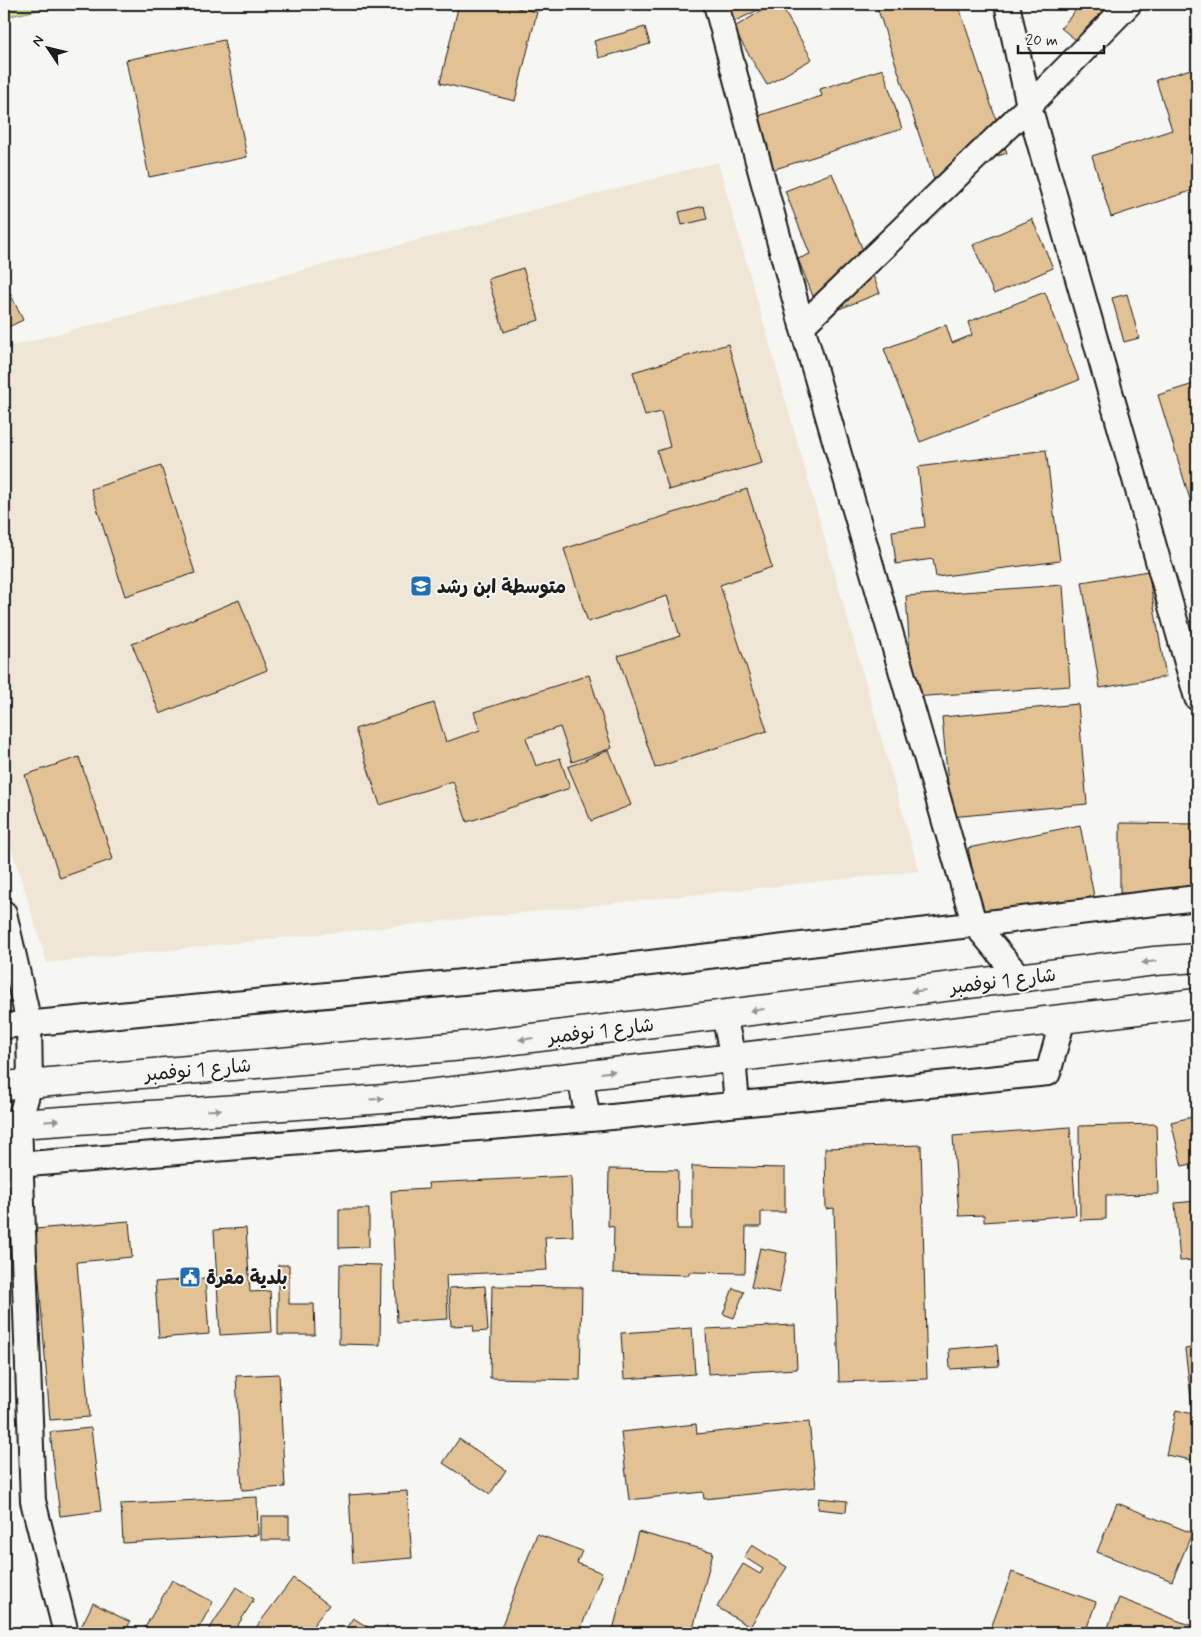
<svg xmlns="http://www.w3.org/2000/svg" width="1201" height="1637" font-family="Mynerve,'Playpen Sans Arabic',sans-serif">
  <rect width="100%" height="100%" fill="#f6f6f2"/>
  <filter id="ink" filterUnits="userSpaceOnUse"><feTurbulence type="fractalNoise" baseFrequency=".02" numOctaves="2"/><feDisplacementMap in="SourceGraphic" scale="10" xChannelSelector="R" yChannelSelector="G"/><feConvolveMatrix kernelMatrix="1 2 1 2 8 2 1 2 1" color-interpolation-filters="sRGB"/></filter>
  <g filter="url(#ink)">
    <path fill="#f0e6d6" d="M718 162 919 871 47 963 4 823V348Z"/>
    <path fill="#bfe099" stroke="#6e7e5a" d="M4 4H66L5 17Z"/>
    <g fill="#e2c295" stroke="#1c1c1c">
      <path d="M459 4H518L517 8 537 12 515 101 440 83Z"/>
      <path d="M724 4H771L733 22Z"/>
      <path d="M773 4H780L812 59 767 85 733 28Z"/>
      <path d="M876 4H958L1007 153 956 170 963 191 940 198Z"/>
      <path d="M1081 4H1128L1091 52 1061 28Z"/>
      <path d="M645 27 650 44 599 58 594 41Z"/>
      <path d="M224 40 247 157 149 177 126 60Z"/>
      <path d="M1197 67V189L1111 217 1092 156 1172 130 1156 80Z"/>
      <path d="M883 69 902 129 772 170 755 117 822 96 820 89Z"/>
      <path d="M832 173 880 293 821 316 798 259 810 254 785 191Z"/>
      <path d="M704 206 707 219 682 225 679 212Z"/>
      <path d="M1032 219 1053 268 994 294 973 245Z"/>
      <path d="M523 268 539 320 504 332 488 279Z"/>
      <path d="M4 281 23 320 4 329Z"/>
      <path d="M1045 292 1079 380 920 442 884 349 946 325 952 343 972 335 968 322Z"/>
      <path d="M1127 294 1139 338 1124 342 1112 298Z"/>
      <path d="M728 344 762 463 669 490 657 451 670 447 661 412 645 416 633 372Z"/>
      <path d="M1197 383V522L1158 395Z"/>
      <path d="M1046 450 1060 561 936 577 933 559 896 564 892 531 925 527 918 467Z"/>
      <path d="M161 466 195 573 125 596 91 489Z"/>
      <path d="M747 489 772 567 720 585 767 731 655 768 618 656 680 636 667 596 588 622 564 549Z"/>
      <path d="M1148 571 1166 677 1100 688 1082 582Z"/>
      <path d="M1063 585 1070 686 913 697 906 596Z"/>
      <path d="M239 600 267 670 160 714 132 644Z"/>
      <path d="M589 675 612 748 572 762 560 727 526 738 536 766 560 758 570 788 467 822 453 781 380 805 355 729 434 703 446 742 480 730 474 712Z"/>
      <path d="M1078 704 1087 804 951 817 942 717Z"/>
      <path d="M609 750 631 805 591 821 568 767Z"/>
      <path d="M79 757 113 859 60 878 25 775Z"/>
      <path d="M1120 823 1197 824V894L1120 893Z"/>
      <path d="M1080 825 1094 896 982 919 968 848Z"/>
      <path d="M1192 1117 1195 1133H1197V1163L1182 1166 1171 1122Z"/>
      <path d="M1156 1124 1158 1194 1106 1195V1219L1080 1220 1079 1126Z"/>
      <path d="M1070 1127 1076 1215 984 1222V1215L959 1216 953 1136Z"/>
      <path d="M921 1145 927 1379 839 1382 834 1208 826 1209 825 1148Z"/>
      <path d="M692 1166 785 1168V1212H761V1227H746L745 1273 689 1272V1275L613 1273 614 1227 608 1226 609 1169 678 1170 677 1229H692Z"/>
      <path d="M571 1176 573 1236 545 1237 547 1270 446 1275 448 1319 397 1322 391 1191 429 1189 428 1183Z"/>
      <path d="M1197 1201V1260L1180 1261 1175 1203Z"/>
      <path d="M339 1209H369V1247L339 1248Z"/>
      <path d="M129 1221 132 1257 77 1262 89 1417 50 1420 35 1229Z"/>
      <path d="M246 1228 250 1292 270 1291 272 1332 220 1335 214 1230Z"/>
      <path d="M760 1248 787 1253 779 1293 751 1287Z"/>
      <path d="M340 1264 381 1265 380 1345 339 1344Z"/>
      <path d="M278 1265H289V1304H314L315 1335H278Z"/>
      <path d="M205 1278 209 1334 159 1338 155 1282Z"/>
      <path d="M485 1286 488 1331 474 1332 473 1325 451 1326 449 1288Z"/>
      <path d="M492 1286 582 1287 580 1380 490 1378Z"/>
      <path d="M733 1288 744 1292 734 1318 723 1314Z"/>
      <path d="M795 1325 797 1369 708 1374 706 1329Z"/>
      <path d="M692 1328 695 1374 624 1379 621 1333Z"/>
      <path d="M997 1345 999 1366 950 1369 949 1349Z"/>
      <path d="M1197 1347V1405L1192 1406 1185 1349Z"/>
      <path d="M279 1374 285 1487 242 1490 236 1376Z"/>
      <path d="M1176 1410 1197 1415V1461L1166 1455Z"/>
      <path d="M809 1422 816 1487 704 1499 703 1492 629 1500 621 1432 696 1424 697 1434Z"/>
      <path d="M91 1428 101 1511 60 1516 50 1432Z"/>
      <path d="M459 1439 506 1470 490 1494 443 1463Z"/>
      <path d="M407 1491 412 1558 353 1563 349 1495Z"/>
      <path d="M257 1497 258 1535 123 1543 121 1504Z"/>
      <path d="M819 1498 847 1501 846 1512 818 1509Z"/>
      <path d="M1117 1503 1192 1533 1172 1581 1097 1552Z"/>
      <rect x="261" y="1516" width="28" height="24"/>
      <path d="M638 1532 713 1552 692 1633H625L613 1630Z"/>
      <path d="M537 1534 582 1551 577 1563 602 1573 579 1633H499Z"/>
      <path d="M752 1545 787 1567 750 1627 717 1607 743 1564 760 1574 763 1569 744 1557Z"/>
      <path d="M1012 1572 1096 1602 1085 1633H989Z"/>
      <path d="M293 1578 329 1605 307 1633H252Z"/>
      <path d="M172 1580 213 1602 196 1633H142Z"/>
      <path d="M236 1587 254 1599 233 1633H207Z"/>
      <path d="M1119 1598 1197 1628V1633H1106Z"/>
      <path d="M93 1603 130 1622 125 1633H78Z"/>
      <path d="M353 1618 374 1631 373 1633H343Z"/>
    </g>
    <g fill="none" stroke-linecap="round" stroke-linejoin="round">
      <g stroke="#1c1c1c" stroke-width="28">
        <g id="street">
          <path d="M716 4 802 326 974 923 1020 978"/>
          <path d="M1007 4 1029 106 1197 698"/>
          <path d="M802 326 1029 106 1129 4"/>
          <path d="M4 913 29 1023 30 1084 19 1123 33 1501 66 1633"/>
          <path d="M724 1015 733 1058 737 1104"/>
          <path d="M4 1026 608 968 1197 898"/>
          <path d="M580 1076 588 1119"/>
          <path d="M4 1166 602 1118 1048 1073 1063 1019"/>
        </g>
      </g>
      <g stroke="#1c1c1c" stroke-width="31">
        <g id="primary">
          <path d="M4 1086 475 1045 1155 961 1197 958"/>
          <path d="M4 1125 385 1099 1197 1003"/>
        </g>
      </g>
      <use href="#street" stroke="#f6f6f2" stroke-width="24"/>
      <use href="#primary" stroke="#f6f6f2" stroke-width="28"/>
    </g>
    <defs><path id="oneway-solid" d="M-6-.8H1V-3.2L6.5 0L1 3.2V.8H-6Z" transform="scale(1.25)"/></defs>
    <g fill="#949492">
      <use href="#oneway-solid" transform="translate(1149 962) rotate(173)"/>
      <use href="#oneway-solid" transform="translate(918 991) rotate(173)"/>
      <use href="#oneway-solid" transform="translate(757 1010) rotate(173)"/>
      <use href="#oneway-solid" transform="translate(526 1039) rotate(173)"/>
      <use href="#oneway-solid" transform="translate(608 1072) rotate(-7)"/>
      <use href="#oneway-solid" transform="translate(377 1099) rotate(-4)"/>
      <use href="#oneway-solid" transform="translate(214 1110) rotate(-4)"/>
      <use href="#oneway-solid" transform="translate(52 1121) rotate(-4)"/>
    </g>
  </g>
  <defs>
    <g id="school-square" transform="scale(1.125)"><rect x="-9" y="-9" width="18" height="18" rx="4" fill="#1f6fb2" stroke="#f6f6f2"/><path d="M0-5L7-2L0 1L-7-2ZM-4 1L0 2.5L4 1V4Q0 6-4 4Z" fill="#fff"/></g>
    <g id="civic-square" transform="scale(1.125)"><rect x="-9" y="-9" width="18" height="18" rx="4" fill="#1f6fb2" stroke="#f6f6f2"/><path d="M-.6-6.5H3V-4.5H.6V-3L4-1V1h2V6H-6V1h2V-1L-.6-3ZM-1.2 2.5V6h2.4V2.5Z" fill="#fff"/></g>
  </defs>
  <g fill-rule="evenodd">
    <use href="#school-square" x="421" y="586"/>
    <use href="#civic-square" x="190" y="1277"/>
  </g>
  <g text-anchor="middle" stroke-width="4" stroke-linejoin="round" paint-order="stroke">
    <g font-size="19" font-weight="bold" fill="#1c1c1c" stroke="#f6f6f2" text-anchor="start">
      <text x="437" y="593">متوسطة ابن رشد</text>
      <text x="206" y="1284">بلدية مقرة</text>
    </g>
    <g font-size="19" fill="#1c1c1c" stroke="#f6f6f2">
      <text transform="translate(1003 980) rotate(-7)" y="7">شارع 1 نوفمبر</text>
      <text transform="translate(601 1030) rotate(-7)" y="7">شارع 1 نوفمبر</text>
      <text transform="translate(198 1069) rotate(-5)" y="7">شارع 1 نوفمبر</text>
    </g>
  </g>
  <rect width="1201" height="1637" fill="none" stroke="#f6f6f2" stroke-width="20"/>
  <rect x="10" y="10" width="1181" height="1617" fill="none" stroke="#1c1c1c" stroke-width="2" filter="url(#ink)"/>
  <g transform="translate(48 48) rotate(305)" stroke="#f6f6f2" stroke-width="4" paint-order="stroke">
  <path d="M0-4L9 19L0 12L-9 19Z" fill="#1c1c1c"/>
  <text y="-8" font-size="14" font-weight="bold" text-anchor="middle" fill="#1c1c1c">N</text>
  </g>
  <path d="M1018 45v8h86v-8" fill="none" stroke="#1c1c1c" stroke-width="2.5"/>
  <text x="1026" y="45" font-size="15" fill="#1c1c1c" stroke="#f6f6f2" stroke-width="4" paint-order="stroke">20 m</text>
</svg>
